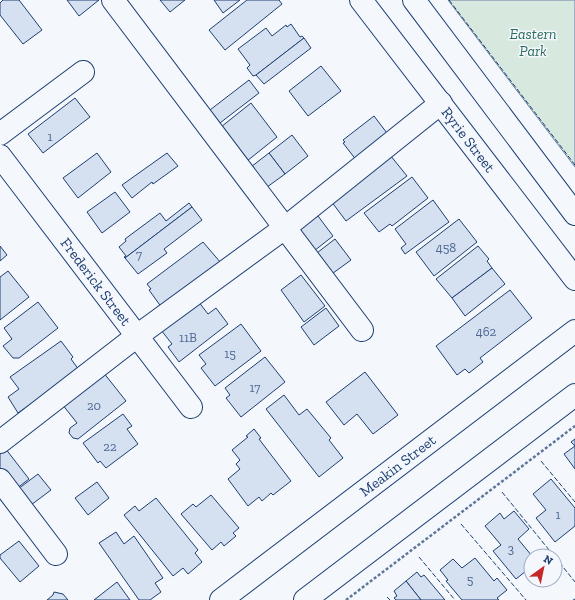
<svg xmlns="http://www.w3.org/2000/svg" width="575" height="600" font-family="'Zilla Slab',serif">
  <rect width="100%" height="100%" fill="#f4f7fb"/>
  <path fill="#d7e8df" stroke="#687fa3" d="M448 0H575V167Z"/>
  <g fill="#d5e0f0" stroke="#1d3f73">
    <path d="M3 0H19L42 30 23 44 0 15V3Z"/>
    <path d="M67 0H99L79 16Z"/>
    <path d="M160 0H185L170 12Z"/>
    <path d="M214 0H240L223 13Z"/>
    <path d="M247 0H279L282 4 225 50 209 30Z"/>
    <path d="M291 24 300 37 302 36 304 38 256 75 253 76 247 68 250 65 238 49 266 28 272 36 286 25 287 27Z"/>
    <path d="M304 38 311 48 264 84 256 75Z"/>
    <path d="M321 66 341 91 308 116 289 91Z"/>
    <path d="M249 80 259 93 216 126 206 113Z"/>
    <path d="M75 98 90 117 43 153 28 134Z"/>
    <path d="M251 103 277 137 247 161 221 127Z"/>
    <path d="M374 116 390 137 357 161 343 143 345 142 343 140Z"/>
    <path d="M292 135 308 156 285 174 269 153Z"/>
    <path d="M97 153 111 172 78 198 63 178Z"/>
    <path d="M167 153 178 166 153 184 152 182 132 198 122 185Z"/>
    <path d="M269 153 285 174 263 190 247 170Z"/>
    <path d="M390 155 407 176 346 221 331 201Z"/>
    <path d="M412 177 428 198 392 226 390 224 379 232 364 213Z"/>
    <path d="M115 192 130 212 102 233 87 212Z"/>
    <path d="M433 200 449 222 405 254 401 248 406 244 395 229Z"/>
    <path d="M189 203 192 207 125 258 124 257 126 256 119 247 126 241 125 239 160 213 166 221Z"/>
    <path d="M192 207 202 220 164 249 167 253 138 274 125 258Z"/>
    <path d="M315 212 333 236 314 251 295 227Z"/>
    <path d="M459 219 477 242 434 276 416 252Z"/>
    <path d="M335 239 351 260 329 276 313 256Z"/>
    <path d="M203 242 221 263 162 308 149 290 151 289 147 284Z"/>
    <path d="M0 246 7 255 0 261Z"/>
    <path d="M478 246 489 259 487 261 492 268 452 298 436 279Z"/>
    <path d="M492 268 505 284 465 316 452 298Z"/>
    <path d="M8 271 29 297 0 320V277Z"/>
    <path d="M301 275 325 306 304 322 281 290Z"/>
    <path d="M510 290 532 318 480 358 483 362 469 373 465 369 457 375 436 346Z"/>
    <path d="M198 301 208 314 216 308 228 324 179 362 168 347 172 344 161 330Z"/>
    <path d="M38 302 58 328 19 358H13L3 346 12 339 4 328Z"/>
    <path d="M326 308 339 326 314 345 301 327Z"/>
    <path d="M241 324 261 351 215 386 201 368 206 364 199 355Z"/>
    <path d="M61 341 73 357 71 359 79 370 18 413 8 397 19 389 10 377Z"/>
    <path d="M265 357 285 382 241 417 226 398 230 395 225 388Z"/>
    <path d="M103 372 126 401 78 439 73 438 69 433 70 428 77 423 62 404Z"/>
    <path d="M365 372 398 415 373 434 357 414 344 425 326 402Z"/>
    <path d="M284 395 299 415 307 409 331 438 329 440 343 458 319 477 266 409Z"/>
    <path d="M123 414 132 426 127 429 138 444 106 468 100 461 98 463 83 443Z"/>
    <path d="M254 429 261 438 259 439 291 481 273 495 271 493 262 501 259 497 248 506 228 479 240 469 236 464 240 460 232 450 248 437 246 436Z"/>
    <path d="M575 439V469L564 454 575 446 571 442Z"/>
    <path d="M5 448 29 479 12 492 0 476V451Z"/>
    <path d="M38 474 51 490 27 508 14 492Z"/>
    <path d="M551 479 575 508V526L555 542 536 518 546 510 533 494Z"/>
    <path d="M97 482 109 498 88 515 75 498Z"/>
    <path d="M211 495 239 528 233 533 236 536 224 546 221 542 212 550 181 514 193 504 196 507Z"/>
    <path d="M156 498 198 550 195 553 202 562 188 574 183 568 173 576 124 515 135 506 139 511Z"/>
    <path d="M514 511 529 529 518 539 532 556H531V567L516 579 493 551 501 545 485 526 500 513 504 519Z"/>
    <path d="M116 532 124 544 134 536 163 578 155 583 161 592 150 600H139L99 543Z"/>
    <path d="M19 541 39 566 20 582 0 558V555Z"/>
    <path d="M475 558 494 581 497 578 507 590 497 598 499 600H462L446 581 448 580 440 570 453 559 462 568Z"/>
    <path d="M417 572 421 577 424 575 445 600H421L406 581Z"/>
    <path d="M406 581 421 600H396L394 598 397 596 394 591Z"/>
    <path d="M117 582 130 600H94Z"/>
    <path d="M54 592 63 594 68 600H47L53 595Z"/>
  </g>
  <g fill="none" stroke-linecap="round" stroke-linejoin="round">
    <g stroke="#1d3f73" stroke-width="24">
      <g id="minor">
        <path d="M113 0 362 330"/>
        <path d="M0 134 83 72"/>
        <path id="s1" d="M0 156 191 407"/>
        <path d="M0 442 137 336 286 227 441 103"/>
        <path d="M0 480 56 554"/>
        <path id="s2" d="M221 600 575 331"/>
        <path d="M305 600 575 395"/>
      </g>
    </g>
    <g stroke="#1d3f73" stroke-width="24">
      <g id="major">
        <path id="s3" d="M361 0 575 279"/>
        <path d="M414 0 575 214"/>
      </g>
    </g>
    <path stroke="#5e769c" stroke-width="2.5" stroke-dasharray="3 2" stroke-linecap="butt" d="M346 600 575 426"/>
    <use href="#minor" stroke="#f4f7fb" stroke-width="22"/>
    <use href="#major" stroke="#f4f7fb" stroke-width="22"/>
    <g stroke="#1d3f73" stroke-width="1" stroke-dasharray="5 2" stroke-linecap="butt">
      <path d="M449 0 575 165"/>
      <path d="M541 461 575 502"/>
      <path d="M502 492 554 556"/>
      <path d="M461 524 526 600"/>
      <path d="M419 557 455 600"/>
      <path d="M555 557 575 582"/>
      <path d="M387 597 390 600"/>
      <path d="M573 600 575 599"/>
    </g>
  </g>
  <g text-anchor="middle" stroke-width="3" stroke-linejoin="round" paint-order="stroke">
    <g font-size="13" fill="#4b6792">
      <text x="50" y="141">1</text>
      <text x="446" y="252">458</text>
      <text x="139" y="259">7</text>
      <text x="486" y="336">462</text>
      <text x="188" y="342">11B</text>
      <text x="230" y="358">15</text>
      <text x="255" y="392">17</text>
      <text x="94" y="410">20</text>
      <text x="110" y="451">22</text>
      <text x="558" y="519">1</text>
      <text x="511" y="553">3</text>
      <text x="470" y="584">5</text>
    </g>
    <g font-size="15" font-style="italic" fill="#2c6c60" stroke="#f4f7fb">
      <text x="533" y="39">Eastern<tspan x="533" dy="17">Park</tspan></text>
    </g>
    <g font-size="15" fill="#1d3f73" stroke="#f4f7fb">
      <text dy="5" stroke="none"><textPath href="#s3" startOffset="176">Ryrie Street</textPath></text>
      <text dy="5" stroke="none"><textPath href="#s1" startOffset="158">Frederick Street</textPath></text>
      <text dy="5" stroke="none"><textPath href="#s2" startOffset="222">Meakin Street</textPath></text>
    </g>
  </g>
  <g transform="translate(543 568) rotate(33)"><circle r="19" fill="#f4f7fb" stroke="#9eadc5"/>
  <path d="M0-3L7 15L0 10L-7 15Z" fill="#c62828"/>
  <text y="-6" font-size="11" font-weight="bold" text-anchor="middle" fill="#1d3f73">N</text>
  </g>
</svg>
